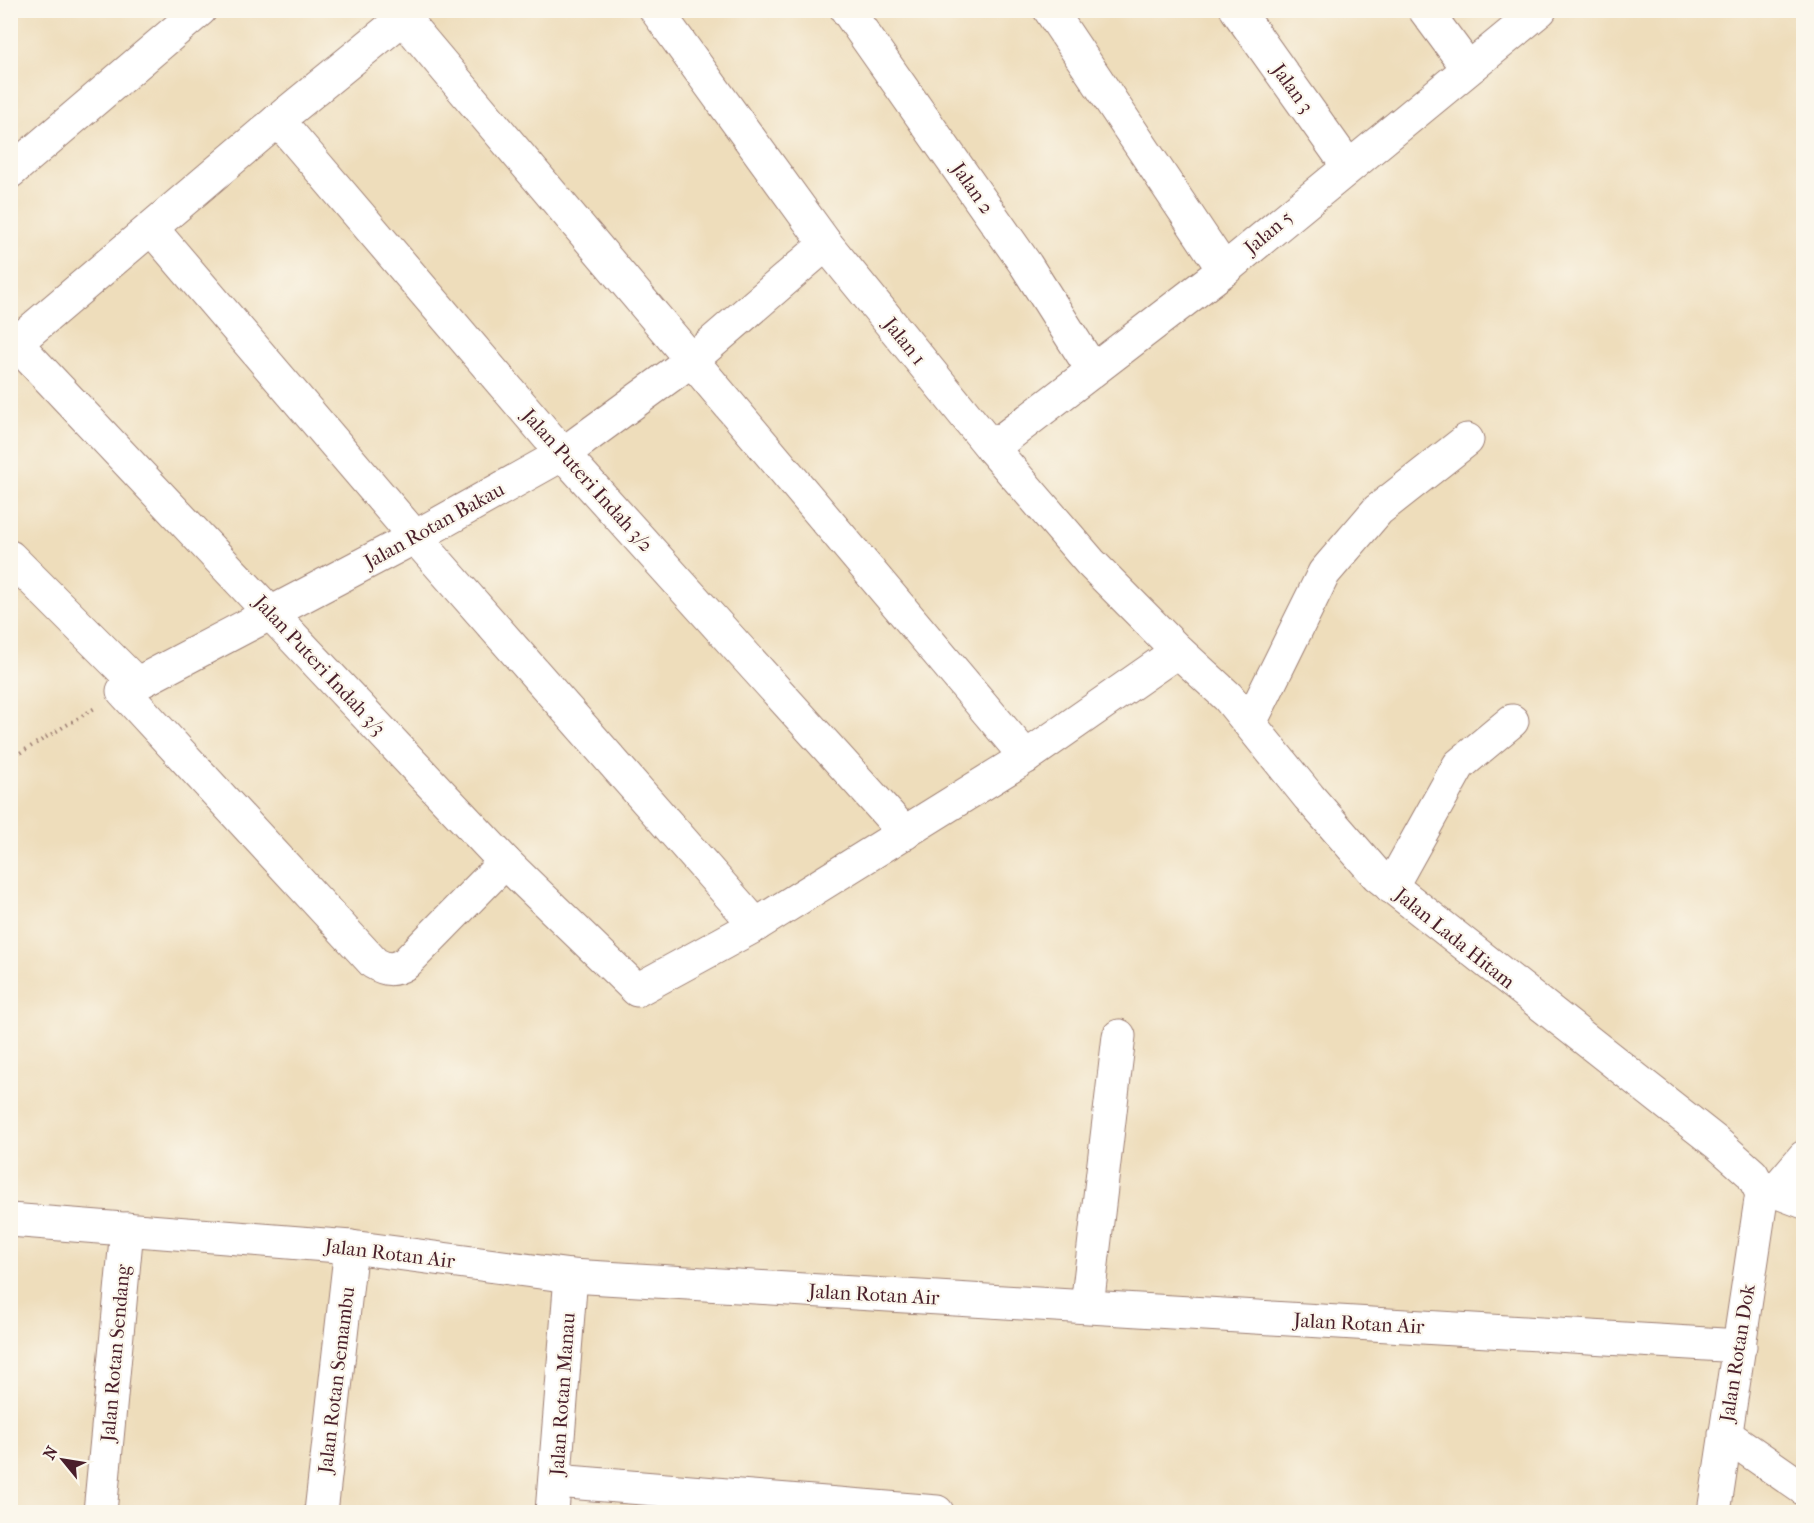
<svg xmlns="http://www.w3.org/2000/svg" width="1814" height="1523" font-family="'IM FELL French Canon',serif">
  <rect width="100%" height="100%" fill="#fbf7ec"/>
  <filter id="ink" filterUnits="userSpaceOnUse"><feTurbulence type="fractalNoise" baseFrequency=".0167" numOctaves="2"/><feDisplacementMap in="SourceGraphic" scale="12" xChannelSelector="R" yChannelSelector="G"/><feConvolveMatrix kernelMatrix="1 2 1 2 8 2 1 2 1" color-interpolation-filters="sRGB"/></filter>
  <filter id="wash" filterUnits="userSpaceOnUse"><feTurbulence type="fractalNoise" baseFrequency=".008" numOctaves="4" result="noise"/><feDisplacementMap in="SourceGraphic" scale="24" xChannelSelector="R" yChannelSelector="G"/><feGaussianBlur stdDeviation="1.35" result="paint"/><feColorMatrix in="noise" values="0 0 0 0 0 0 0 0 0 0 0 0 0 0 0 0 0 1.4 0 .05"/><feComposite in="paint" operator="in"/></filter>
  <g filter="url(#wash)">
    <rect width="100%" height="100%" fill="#edb"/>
  </g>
  <g filter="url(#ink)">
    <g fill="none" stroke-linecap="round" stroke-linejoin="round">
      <g stroke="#9c7e73" stroke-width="35">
        <g id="minor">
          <path d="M656 10 826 244 992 448 1090 562 1178 651 1228 697 1309 797 1377 875 1717 1143 1752 1174 1762 1193"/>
          <path d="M847 10 1026 265 1092 369"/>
          <path d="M1050 10 1224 270"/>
          <path d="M1237 10 1348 166"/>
          <path d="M1425 10 1468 68"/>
          <path d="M404 19 1026 757"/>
          <path d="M278 120 563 454 905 833"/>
          <path d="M10 172 200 10"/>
          <path d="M152 229 415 537 756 925"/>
          <path d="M10 337 505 862 637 990 756 925 1026 757 1178 651"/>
          <path d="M10 348 278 120 413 10"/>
          <path d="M992 448 1224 270 1540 10"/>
          <path d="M10 557 137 684"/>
          <path d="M1250 723 1324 573 1378 510 1467 440"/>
          <path d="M505 862 406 963C393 971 386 970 374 963L123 691 415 537 563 454 693 359 826 244"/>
          <path d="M1391 887 1459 765 1512 721"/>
          <path d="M1775 1191 1804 1157"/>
          <path d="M1762 1193 1775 1191 1804 1202"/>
          <path d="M10 1220 351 1247 571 1276 1740 1346"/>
          <path d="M1087 1306 1119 1036"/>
          <path d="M1725 1434 1804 1489"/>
          <path d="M556 1481 937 1512"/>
          <path d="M100 1512 127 1229"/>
          <path d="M321 1512 351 1247"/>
          <path d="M552 1512 571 1276"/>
          <path d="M1714 1512 1762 1193"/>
        </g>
      </g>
      <path stroke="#9c7e73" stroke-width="4" stroke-dasharray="1.5 4.5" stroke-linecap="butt" d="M10 759 95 708"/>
      <use href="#minor" stroke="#fff" stroke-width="33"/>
    </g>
  </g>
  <g text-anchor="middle" stroke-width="4.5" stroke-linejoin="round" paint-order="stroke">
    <g font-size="20" fill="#4a1f2b" stroke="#fbf7ec">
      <text transform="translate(1293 88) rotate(54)" y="7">Jalan 3</text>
      <text transform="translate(973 188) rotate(55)" y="7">Jalan 2</text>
      <text transform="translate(1268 232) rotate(-40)" y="7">Jalan 5</text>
      <text transform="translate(905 341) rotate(51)" y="7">Jalan 1</text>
      <text transform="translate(588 480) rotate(48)" y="7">Jalan Puteri Indah 3/2</text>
      <text transform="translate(434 525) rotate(-29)" y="7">Jalan Rotan Bakau</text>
      <text transform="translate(320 665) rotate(47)" y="7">Jalan Puteri Indah 3/3</text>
      <text transform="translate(1455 938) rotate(39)" y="7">Jalan Lada Hitam</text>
      <text transform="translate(390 1253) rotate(7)" y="7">Jalan Rotan Air</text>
      <text transform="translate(874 1294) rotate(3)" y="7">Jalan Rotan Air</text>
      <text transform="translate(1359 1323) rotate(3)" y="7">Jalan Rotan Air</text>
      <text transform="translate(115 1353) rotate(-85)" y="7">Jalan Rotan Sendang</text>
      <text transform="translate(1737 1353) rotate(-81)" y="7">Jalan Rotan Dok</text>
      <text transform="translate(336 1380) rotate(-83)" y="7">Jalan Rotan Semambu</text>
      <text transform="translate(562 1394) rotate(-86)" y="7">Jalan Rotan Manau</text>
    </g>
  </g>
  <rect width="1814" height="1523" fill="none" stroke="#fbf7ec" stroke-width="36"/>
  <g transform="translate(63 1460) rotate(300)" stroke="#fbf7ec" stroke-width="4.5" paint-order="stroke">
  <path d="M0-4.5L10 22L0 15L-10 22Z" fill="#4a1f2b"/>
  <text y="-9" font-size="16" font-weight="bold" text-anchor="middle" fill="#4a1f2b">N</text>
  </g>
</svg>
